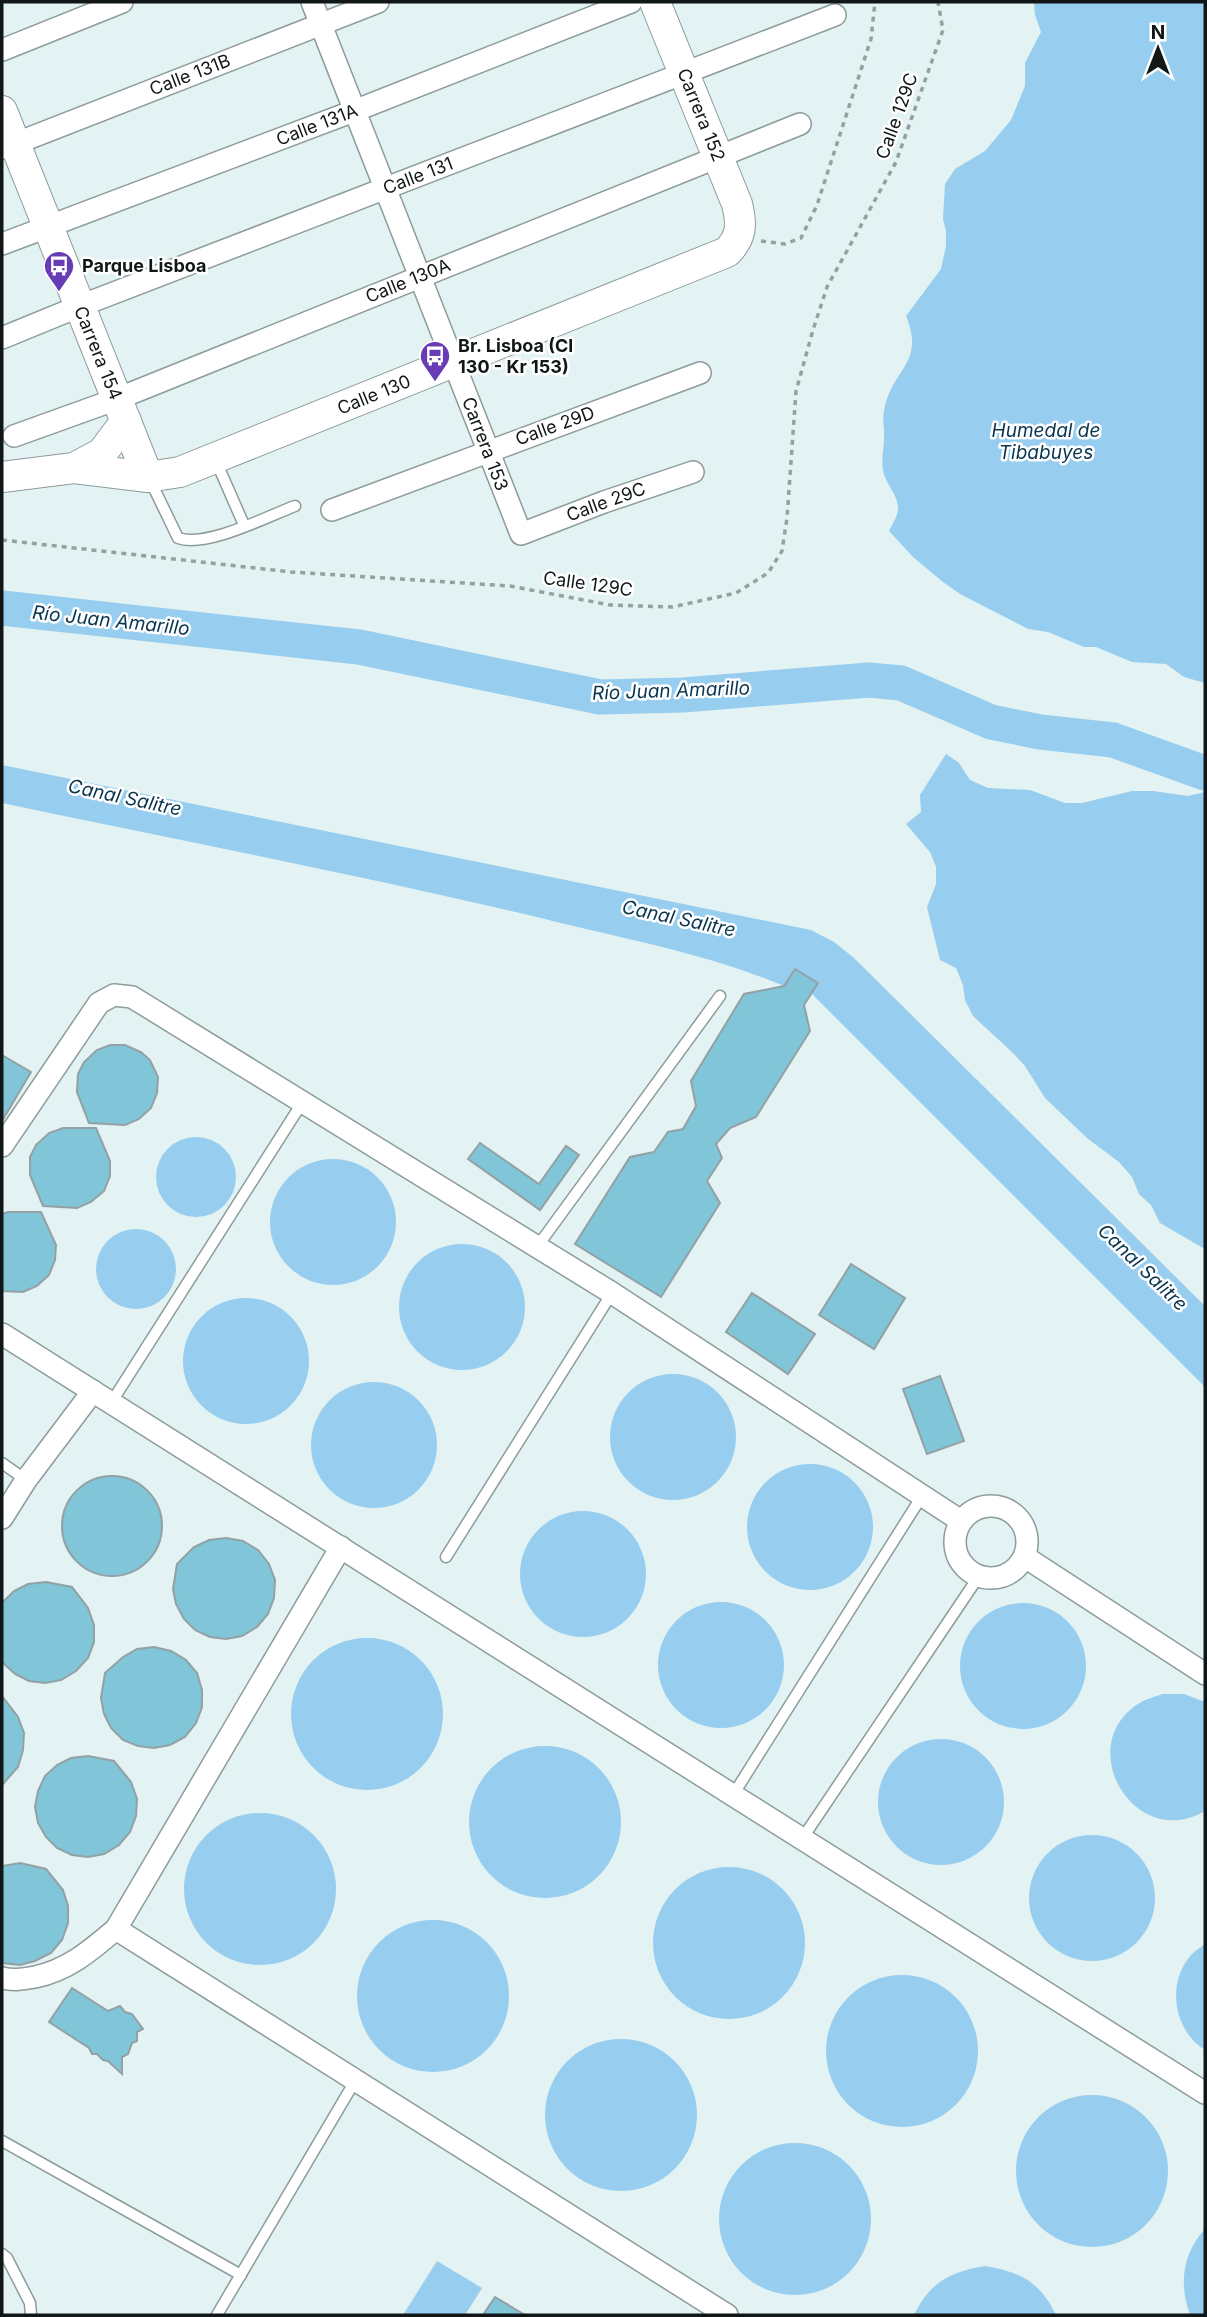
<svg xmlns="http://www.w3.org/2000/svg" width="1207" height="2317" font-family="Inter,sans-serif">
  <rect width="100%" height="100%" fill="#e3f2f2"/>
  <g fill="#97cdef">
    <path d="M1034 2H1205V683L1184 677 1166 664 1132 662 1096 647H1084L1048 632 1028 629 960 594 943 582 913 557 889 531C892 525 897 517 898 510 899 495 885 484 883 470 881 459 884 449 884 438 885 429 882 420 884 411 891 369 926 364 906 316L941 269 946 246V231L943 219 945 184 955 169 985 151 1011 120 1025 86V63L1041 32 1035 15Z"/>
    <path d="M946 754 959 763 970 780 988 788 1030 790 1065 803H1082L1132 791H1153L1188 796 1205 792V1249L1160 1223 1151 1205 1139 1194 1132 1177 1119 1162 1087 1138 1045 1098 1025 1066 1013 1053 973 1016 965 1000 963 985 956 968 940 960 927 907 936 884V867L930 852 906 824 921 812 920 795Z"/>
    <path d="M2 765 811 930 834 942 854 958 1205 1306V1387L811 993 795 969 784 986C708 954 625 939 545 919 365 876 183 841 2 803Z"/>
    <circle cx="196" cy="1177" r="40"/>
    <circle cx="333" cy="1222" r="63"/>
    <circle cx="136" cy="1269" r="40"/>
    <circle cx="462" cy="1307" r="63"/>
    <circle cx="246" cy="1361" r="63"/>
    <circle cx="673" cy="1437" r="63"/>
    <circle cx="374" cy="1445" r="63"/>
    <circle cx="810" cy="1527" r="63"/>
    <circle cx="583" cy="1574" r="63"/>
    <circle cx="721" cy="1665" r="63"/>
    <circle cx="1023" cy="1666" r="63"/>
    <circle cx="367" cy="1714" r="76"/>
    <path d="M1163 1694H1184L1205 1702V1811C1134 1853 1069 1742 1143 1701 1149 1698 1157 1696 1163 1694Z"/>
    <circle cx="941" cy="1802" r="63"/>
    <circle cx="545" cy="1822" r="76"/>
    <circle cx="260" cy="1889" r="76"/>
    <circle cx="1092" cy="1898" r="63"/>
    <circle cx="729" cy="1943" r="76"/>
    <circle cx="433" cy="1996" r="76"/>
    <path d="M1205 1944V2050C1173 2030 1166 1982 1192 1954 1196 1950 1201 1947 1205 1944Z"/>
    <circle cx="902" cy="2051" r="76"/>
    <circle cx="621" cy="2115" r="76"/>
    <circle cx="1092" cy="2171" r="76"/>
    <circle cx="795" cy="2219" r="76"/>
    <path d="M1205 2229V2315H1190C1179 2284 1182 2254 1205 2229Z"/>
    <path d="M437 2261 482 2288 465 2315H403Z"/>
    <path d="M985 2266C1021 2272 1040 2282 1056 2315H914C930 2282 950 2272 985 2266Z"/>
  </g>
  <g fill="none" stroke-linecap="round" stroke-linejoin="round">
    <path stroke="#97cdef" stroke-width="35" d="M2 608 359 647 600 697 683 695 869 680 901 683 991 722 1040 732 1113 740 1205 773"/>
  </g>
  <g fill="#80c5d8" stroke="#93a1a5" stroke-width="2">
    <path d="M795 969 818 983 804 1005 810 1031 756 1117 730 1128 716 1144 722 1158 707 1181 720 1203 661 1297 575 1244 630 1157 654 1152 668 1132 683 1129 696 1106 691 1081 744 994 784 986Z"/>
    <path d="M110 1045H125L141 1052 150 1060 158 1077 157 1093 151 1108 139 1119 125 1125 89 1123 77 1092 78 1074 84 1062 97 1050Z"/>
    <path d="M2 1055 31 1072 2 1121Z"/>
    <path d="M63 1128H96L110 1161V1176L104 1191 91 1202 77 1208 43 1206 30 1175V1157L36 1145 49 1133Z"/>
    <path d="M480 1143 539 1184 566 1146 579 1155 540 1210 468 1159Z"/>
    <path d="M8 1212H41L56 1245 55 1260 49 1275 37 1286 23 1292 2 1291V1214Z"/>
    <path d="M851 1264 905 1298 874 1349 819 1315Z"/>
    <path d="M752 1293 815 1334 788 1374 726 1332Z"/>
    <path d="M940 1376 964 1441 927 1454 903 1389Z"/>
    <circle cx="112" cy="1526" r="50"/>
    <path d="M226 1538 243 1541 258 1550 269 1564 275 1580 274 1598 268 1614 257 1627 242 1636 226 1639 210 1637 195 1630 184 1619 176 1604 173 1589 177 1564 194 1547 209 1540Z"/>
    <path d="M46 1582 72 1587 88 1608 94 1625V1642L88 1658 76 1671 61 1680 45 1683 29 1681 15 1674 2 1662V1603L14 1591 28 1584Z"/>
    <path d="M154 1647 171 1651 186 1660 197 1673 202 1690V1707L196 1723 185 1737 170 1745 154 1748 138 1746 123 1740 111 1728 104 1714 101 1698 105 1673 123 1657 137 1649Z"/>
    <path d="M2 1696 18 1717 24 1733 23 1750 18 1767 2 1785Z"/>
    <path d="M88 1756 114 1761 131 1782 137 1799 136 1816 130 1832 119 1845 104 1854 88 1857 72 1855 57 1848 46 1837 38 1823 35 1807 38 1791 45 1776 57 1765 71 1758Z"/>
    <path d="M20 1863 46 1869 63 1890 68 1906V1923L62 1940 51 1953 35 1961 20 1965 2 1963V1866Z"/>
    <path d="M72 1988 108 2011 120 2006 125 2012 132 2014 143 2029 137 2032V2041L132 2043 128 2054 122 2057V2074L108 2061 103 2060 97 2054H92L89 2048 49 2022Z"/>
    <path d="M495 2297 525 2315H483Z"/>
  </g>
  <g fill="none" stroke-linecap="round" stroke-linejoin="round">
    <g stroke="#8d9b9b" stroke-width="13">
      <g id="lane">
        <path d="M216 461 244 525"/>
        <path d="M150 480 178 538C206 548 266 517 295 506"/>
        <path d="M537 1247 720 996"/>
        <path d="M111 1403 302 1103"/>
        <path d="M2 1463 26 1480"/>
        <path d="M446 1557 612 1293"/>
        <path d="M733 1795 922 1496"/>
        <path d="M802 1839 979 1576"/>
        <path d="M2 2141 241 2275"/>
        <path d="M2 2254 7 2258 30 2303 31 2315"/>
        <path d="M217 2315 355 2081"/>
      </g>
    </g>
    <g stroke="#8d9b9b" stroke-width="24">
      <g id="street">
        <path d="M312 2 521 534 604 502 693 472"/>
        <path d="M2 50 122 2"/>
        <path d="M4 148 378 2"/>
        <path d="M2 244 354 111 631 2"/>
        <path d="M2 338 80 306 835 15"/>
        <path d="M14 436 117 399 800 124"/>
        <path d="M332 510 700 373"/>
        <path d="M2 1146 99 1003 114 995 132 997 612 1293 961 1521"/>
        <path d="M2 1334 1205 2093"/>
        <circle cx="991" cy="1542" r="36"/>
        <path d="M2 1518 26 1480 93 1391"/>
        <path d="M341 1547 116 1929 727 2315"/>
        <path d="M1025 1557 1205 1674"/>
        <path d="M2 1978C14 1981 23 1979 35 1977 68 1970 90 1951 116 1929"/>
      </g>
    </g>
    <g stroke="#8d9b9b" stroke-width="32">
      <g id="secondary">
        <path d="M2 111 148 477"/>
        <path d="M74 468 102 453 126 421"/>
        <path d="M2 477 74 468 148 477 180 472 727 252C742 237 742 224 737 204L655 2"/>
      </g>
    </g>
    <g stroke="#95a0a0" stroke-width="3.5" stroke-dasharray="5 5" stroke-linecap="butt">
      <path d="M761 241 785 244 801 238 817 205 871 39 875 2"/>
      <path d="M2 540 291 572 510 586 610 605 672 607 736 593 768 573 782 551 787 518 796 391 813 330 827 287 896 162 943 30 938 2"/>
    </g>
    <use href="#lane" stroke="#fff" stroke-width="10"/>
    <use href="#street" stroke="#fff" stroke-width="21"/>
    <use href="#secondary" stroke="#fff" stroke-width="30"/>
  </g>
  <defs>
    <g id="bus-pin" transform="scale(1.575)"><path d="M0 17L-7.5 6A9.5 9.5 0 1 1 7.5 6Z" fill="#683cb4" stroke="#fff"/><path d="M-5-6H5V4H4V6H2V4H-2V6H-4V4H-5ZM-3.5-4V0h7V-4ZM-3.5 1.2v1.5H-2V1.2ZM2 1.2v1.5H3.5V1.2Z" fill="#fff"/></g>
  </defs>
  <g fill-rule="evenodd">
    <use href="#bus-pin" x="59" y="266"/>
    <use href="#bus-pin" x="435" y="356"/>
  </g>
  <g text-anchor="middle" stroke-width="5" stroke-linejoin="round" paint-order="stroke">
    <g font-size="18" fill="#111616" stroke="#fff">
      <text transform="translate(190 75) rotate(-21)" y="6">Calle 131B</text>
      <text transform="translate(701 115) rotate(68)" y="6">Carrera 152</text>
      <text transform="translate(897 116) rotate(-70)" y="6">Calle 129C</text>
      <text transform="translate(317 125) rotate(-21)" y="6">Calle 131A</text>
      <text transform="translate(418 176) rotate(-21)" y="6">Calle 131</text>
      <text transform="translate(408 281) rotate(-22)" y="6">Calle 130A</text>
      <text transform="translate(98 353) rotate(68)" y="6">Carrera 154</text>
      <text transform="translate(374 395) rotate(-22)" y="6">Calle 130</text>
      <text transform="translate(555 426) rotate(-20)" y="6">Calle 29D</text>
      <text transform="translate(485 444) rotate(69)" y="6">Carrera 153</text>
      <text transform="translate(606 502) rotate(-20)" y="6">Calle 29C</text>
      <text transform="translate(588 584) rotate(8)" y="6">Calle 129C</text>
    </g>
    <g font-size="18" font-weight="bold" fill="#111616" stroke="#fff" text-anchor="start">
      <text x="82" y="272">Parque Lisboa</text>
      <text x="458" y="352">Br. Lisboa (Cl<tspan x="458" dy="21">130 - Kr 153)</tspan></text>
    </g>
    <g font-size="19" font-style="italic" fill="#09364e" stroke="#fff">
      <text x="1046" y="437">Humedal de<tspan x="1046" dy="22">Tibabuyes</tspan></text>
      <text transform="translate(111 620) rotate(6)" y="7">Río Juan Amarillo</text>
      <text transform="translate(671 690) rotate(-2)" y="7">Río Juan Amarillo</text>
      <text transform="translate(125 797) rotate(12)" y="7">Canal Salitre</text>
      <text transform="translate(679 918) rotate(12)" y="7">Canal Salitre</text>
      <text transform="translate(1143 1267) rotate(44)" y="7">Canal Salitre</text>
    </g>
  </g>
  <rect width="1207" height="2317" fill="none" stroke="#111616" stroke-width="7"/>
  <g transform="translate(1158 49)" stroke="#ffffff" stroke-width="5" paint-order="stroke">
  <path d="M0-5L12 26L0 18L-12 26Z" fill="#111616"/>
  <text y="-10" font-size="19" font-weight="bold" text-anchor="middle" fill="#111616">N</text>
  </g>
</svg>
